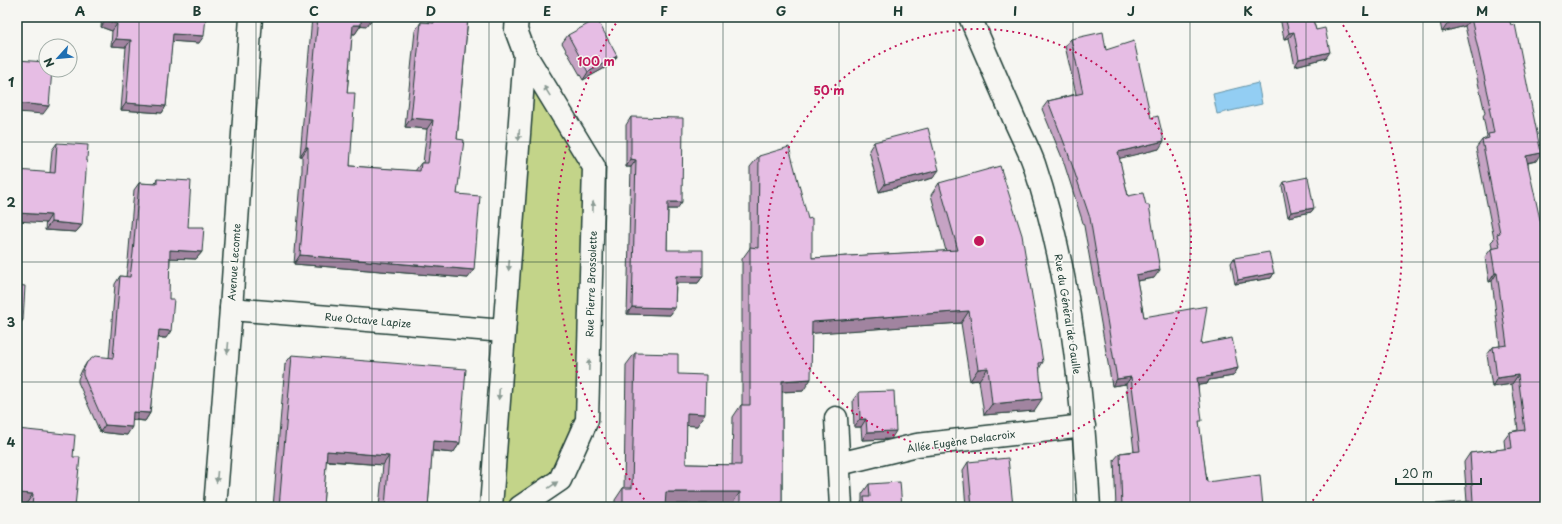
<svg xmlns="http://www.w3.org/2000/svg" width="1562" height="524" font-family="'Playpen Sans',sans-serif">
  <rect width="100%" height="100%" fill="#f6f6f2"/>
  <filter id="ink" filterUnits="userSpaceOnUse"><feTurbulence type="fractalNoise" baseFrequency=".025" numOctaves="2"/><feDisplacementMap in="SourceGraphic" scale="8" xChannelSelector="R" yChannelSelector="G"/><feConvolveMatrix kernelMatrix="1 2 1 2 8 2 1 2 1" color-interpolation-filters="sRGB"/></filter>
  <g filter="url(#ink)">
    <path fill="#c3d489" stroke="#71885e" d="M525 54 594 167 587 420 560 480 520 507H491Z"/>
    <path fill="#93cef3" stroke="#6594a7" d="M1258 83 1262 104 1217 114 1213 94Z"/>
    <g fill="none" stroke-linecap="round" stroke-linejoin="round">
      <g stroke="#1f3d34" stroke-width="25">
        <g id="minor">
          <path d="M517 17 516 30 525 54 594 167 587 420 560 480 520 507"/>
          <path d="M231 309 504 331"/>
          <path d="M836 418 841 507"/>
          <path d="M839 464 917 445 1084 426"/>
          <path d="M215 507 231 309 251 17"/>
          <path d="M491 507 525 54"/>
        </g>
      </g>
      <g stroke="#1f3d34" stroke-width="25">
        <path id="major" d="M970 17C984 49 998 82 1012 114 1019 131 1028 147 1034 164 1071 275 1082 391 1089 507"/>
      </g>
      <use href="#minor" stroke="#f6f6f2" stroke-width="22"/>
      <use href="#major" stroke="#f6f6f2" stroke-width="22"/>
    </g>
    <g fill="#c6a3c4" stroke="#1f3d34">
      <path d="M102 17H206L199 43 172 41 166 106 162 113 121 110 126 47 111 46 112 31 101 27Z"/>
      <path d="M312 17H373L367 26 361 25 355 34H352L347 93 350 166 415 171 421 163H423L427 129 405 127 415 31 421 22 429 23V17H468L457 139V194L468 278 294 264 302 170V156H300Z"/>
      <path d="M1280 17H1312L1316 30 1326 58 1295 66 1289 38 1284 39Z"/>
      <path d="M1439 17H1508L1536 161 1528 163 1545 507 1467 502 1464 462 1470 453 1505 449 1504 440 1510 432 1518 430 1512 384 1492 387 1487 355 1493 347 1500 346 1492 281 1489 282 1485 257 1491 249 1492 248 1491 242 1494 239 1476 148 1482 140 1485 139 1487 136 1483 116 1485 113 1465 26 1442 32Z"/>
      <path d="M568 35 617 56 612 64 583 80 562 43Z"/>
      <path d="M1071 39 1106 50 1159 149 1119 158 1128 196 1154 278 1137 281 1144 317 1201 344 1238 368 1233 376 1209 380 1207 384 1198 385 1199 424 1207 482 1263 507H1116L1114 460 1120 453 1134 451 1126 384 1112 386 1084 226 1063 160 1042 109 1048 101 1076 94 1065 46Z"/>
      <path d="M631 117 677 209H668L667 250 703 276 698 283H676L675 308 670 315 627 314 631 167H626V125Z"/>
      <path d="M874 142 933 178 879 192 869 150Z"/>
      <path d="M57 143 82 225 76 232 45 230 52 150Z"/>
      <path d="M759 156 812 258 946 251 931 195 939 183 1043 362 1040 367 1034 411 984 415 979 380 970 381 961 323 812 333 803 391 782 392V507H732V504H665V507H615V500L623 488H624L626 365 635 353 678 374 697 426 686 425V464L732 465 733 417 741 405H742V259L750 248V167Z"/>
      <path d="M157 179 188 227 202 252 196 259 170 258 166 338H158L150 413 145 421 132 420 127 435 100 432 78 382V379L82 370 87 362 109 358 115 284 120 276 126 277 128 261 134 190 139 183 154 184Z"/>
      <path d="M1284 182 1314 208 1311 212 1288 217 1282 186Z"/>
      <path d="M1234 258 1274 273 1271 278 1235 284 1231 263Z"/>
      <path d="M292 355 460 443 453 453 432 451 428 507H379L383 465 326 461 323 507H273L285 364Z"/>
      <path d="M859 392 891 439 862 440 861 427H854L853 400Z"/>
      <path d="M73 457 75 507H17Z"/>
      <path d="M968 462 1013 506 1031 507H966L963 470Z"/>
      <path d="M869 484 902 507H858L862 501V494Z"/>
    </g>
    <g fill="#a184a0" stroke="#1f3d34">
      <path d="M361 17H373L367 26 355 25Z"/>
      <path d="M607 17H697L696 19H606Z"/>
      <path d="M1471 18 1465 26 1442 32 1448 23Z"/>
      <path d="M106 20 117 24 112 31 101 27Z"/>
      <path d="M353 25H361L355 34 347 33Z"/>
      <path d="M1294 32 1289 38 1284 39 1289 33Z"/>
      <path d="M173 34 204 36 199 43 168 41Z"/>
      <path d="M116 39 131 40 126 47 111 46Z"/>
      <path d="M1330 52 1326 58 1295 66 1299 59Z"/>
      <path d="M617 56 612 64 583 80 588 72Z"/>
      <path d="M17 103 49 106 43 114 17 112Z"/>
      <path d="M126 103 166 106 162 113 121 110Z"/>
      <path d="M411 118 433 120 427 129 405 127Z"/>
      <path d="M1164 141 1159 149 1113 160 1118 152Z"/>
      <path d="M306 147H308L302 156H300Z"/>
      <path d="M1541 153 1536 161 1520 164 1526 156Z"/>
      <path d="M631 159 636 160 631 167H626Z"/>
      <path d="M939 170 933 178 879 192 885 184Z"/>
      <path d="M668 202H682L677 209H663Z"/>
      <path d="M1314 208 1311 212 1288 217 1291 212Z"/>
      <path d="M17 213 51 215 46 223 17 221Z"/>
      <path d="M51 222 82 225 76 232 45 230Z"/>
      <path d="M170 250 202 252 196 259 165 258Z"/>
      <path d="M300 255 474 270 468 278 294 264Z"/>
      <path d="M1160 270 1154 278 1131 282 1136 275Z"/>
      <path d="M1274 273 1271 278 1235 284 1238 280Z"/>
      <path d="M1495 273H1497L1492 281 1489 282Z"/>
      <path d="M676 276H703L698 283H671Z"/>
      <path d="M632 307 675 308 670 315 627 314Z"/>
      <path d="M969 311 961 323 803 334 812 322Z"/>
      <path d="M17 320H23L17 328Z"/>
      <path d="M159 330 171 331 166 338 153 337Z"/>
      <path d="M988 368 979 380 970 381 978 369Z"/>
      <path d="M1238 368 1233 376 1209 380 1207 384 1192 386 1197 378 1211 374Z"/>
      <path d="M1518 375 1512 384 1492 387 1497 378Z"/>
      <path d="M1131 377 1126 384 1112 386 1117 379Z"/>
      <path d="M811 379 803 391 773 392 782 381Z"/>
      <path d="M1042 399 1034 411 984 415 992 404Z"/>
      <path d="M133 412 150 413 145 421 128 419Z"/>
      <path d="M687 413 705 414 697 426 678 425Z"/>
      <path d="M860 419H866L861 427H854Z"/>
      <path d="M105 425 132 427 127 435 100 432Z"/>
      <path d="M896 431 891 439 862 440 867 432Z"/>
      <path d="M433 441 460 443 453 453 426 450Z"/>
      <path d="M327 451 389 456 383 465 320 460Z"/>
      <path d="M666 492H740L732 504H657Z"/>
      <path d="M17 493 33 494 24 507H17Z"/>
    </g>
    <g fill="#e6bde4" stroke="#1f3d34">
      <path d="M106 17H206L204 36 173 34 166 106 126 103 131 40 116 39 117 24 106 20Z"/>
      <path d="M318 17H361V25H353L347 93H355L350 166 420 171 421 163H428L433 120 411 118 421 22 434 23V17H468L457 139 464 140 457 194 480 196 474 270 300 255 308 161V147H306Z"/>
      <path d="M1285 17H1312L1316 30 1325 28 1330 52 1299 59 1294 32 1289 33Z"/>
      <path d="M1447 17H1508L1511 25 1515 24 1541 153 1526 156 1541 224 1545 251V507H1399L1473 501 1470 453 1512 448 1510 432 1525 430 1518 375 1497 378 1493 347 1507 345 1497 273H1495L1491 249 1500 247 1497 234 1500 233 1482 140 1489 138 1488 134 1494 133 1489 107H1491L1471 18 1448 23Z"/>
      <path d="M597 19 617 56 588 72 568 35Z"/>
      <path d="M1103 32 1106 50 1134 41 1151 118 1158 116 1164 141 1118 152 1128 196 1143 193 1146 205H1149L1160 270 1136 275 1144 317 1207 306 1201 344 1232 338 1238 368 1211 374 1212 376 1197 378 1202 421H1199L1207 482 1260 475 1263 507H1122L1120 453 1140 451 1131 377 1117 379 1090 218 1068 153 1048 101 1083 93 1071 39Z"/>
      <path d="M17 60 46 62V70H52L49 106 17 103Z"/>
      <path d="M631 117 683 118 682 202H668L667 250H703V276H676L675 308 632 307 636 160 631 159Z"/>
      <path d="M928 128 939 170 885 184 874 142Z"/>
      <path d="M57 143 88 145 82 225 51 222V215L17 213V170L55 173Z"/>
      <path d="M789 147 808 219 812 218V258L958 250 939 183 1000 166 1022 235 1043 362 1039 363 1042 399 992 404 988 368 978 369 969 311 812 322 811 379 782 381V507H740V492H666L665 507H623V488H632L635 353 678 354V374L706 375 705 414 687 413 686 464 741 465V405H750V247L758 248 759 156Z"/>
      <path d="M1308 177 1314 208 1291 212 1284 182Z"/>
      <path d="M157 179 191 181 188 227H204L202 252 170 250 169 299H174L171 331 159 330 150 413 133 412 132 427 105 425 83 375V371L87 362 95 356 113 358 120 276 130 277 133 253 139 183 157 184Z"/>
      <path d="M1269 252 1274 273 1238 280 1234 258Z"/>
      <path d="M17 285 25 286 23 320H17Z"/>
      <path d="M292 355 466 369 460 443 433 441 428 507H385L389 456 327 451 323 507H279Z"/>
      <path d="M894 391 896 431 867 432 866 419H860L859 392Z"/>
      <path d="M17 429 75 435 73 457H80L75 507H32L33 494 17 493Z"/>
      <path d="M1008 458 1013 506 1031 505V507H972L968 462Z"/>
      <path d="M900 482 902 507H865L864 497H870L869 484Z"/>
    </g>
    <defs><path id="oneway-solid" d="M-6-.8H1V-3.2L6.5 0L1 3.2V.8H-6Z"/></defs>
    <g fill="#8a9a93">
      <use href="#oneway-solid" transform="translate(547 91) rotate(-122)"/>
      <use href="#oneway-solid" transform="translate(519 135) rotate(94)"/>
      <use href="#oneway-solid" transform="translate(593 207) rotate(-88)"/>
      <use href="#oneway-solid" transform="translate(509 265) rotate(94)"/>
      <use href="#oneway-solid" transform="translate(228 348) rotate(95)"/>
      <use href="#oneway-solid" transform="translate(589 365) rotate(-88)"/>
      <use href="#oneway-solid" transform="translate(499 394) rotate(94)"/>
      <use href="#oneway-solid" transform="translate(217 477) rotate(95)"/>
      <use href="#oneway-solid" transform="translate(553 485) rotate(-34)"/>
    </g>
  </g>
  <path fill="none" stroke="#1f3d34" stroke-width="1" stroke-opacity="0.55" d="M139 17V507M256 17V507M372 17V507M489 17V507M606 17V507M723 17V507M839 17V507M956 17V507M1073 17V507M1190 17V507M1306 17V507M1423 17V507M17 142H1545M17 262H1545M17 382H1545"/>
  <g fill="none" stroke="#c2185b" stroke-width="2" stroke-dasharray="2 4">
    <circle cx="979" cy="241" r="212"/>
    <path d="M648 504A423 423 0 0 1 618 20M1340 20A423 423 0 0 1 1310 504"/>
  </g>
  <g text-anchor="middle" stroke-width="3" stroke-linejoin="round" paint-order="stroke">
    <g font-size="10" fill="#1f3d34" stroke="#f6f6f2">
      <text transform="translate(234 262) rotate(-86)" y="4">Avenue Lecomte</text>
      <text transform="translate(591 284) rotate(-88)" y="4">Rue Pierre Brossolette</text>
      <text transform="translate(1068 314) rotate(81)" y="4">Rue du Général de Gaulle</text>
      <text transform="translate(368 320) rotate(5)" y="4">Rue Octave Lapize</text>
      <text transform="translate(961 441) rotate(-8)" y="4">Allée Eugène Delacroix</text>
    </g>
  </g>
  <circle cx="979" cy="241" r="6" fill="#c2185b" stroke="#f6f6f2" stroke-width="2"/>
  <g font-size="12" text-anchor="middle" font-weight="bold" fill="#c2185b" stroke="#f6f6f2" stroke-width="3" stroke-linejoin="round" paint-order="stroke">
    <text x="596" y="66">100 m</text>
    <text x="829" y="95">50 m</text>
  </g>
  <rect width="1562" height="524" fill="none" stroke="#f6f6f2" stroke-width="44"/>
  <g transform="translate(58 58) rotate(243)"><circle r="19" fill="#f6f6f2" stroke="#a0aca6"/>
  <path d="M0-3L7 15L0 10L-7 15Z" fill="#1f6fb2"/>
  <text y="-6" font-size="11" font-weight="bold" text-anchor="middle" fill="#1f3d34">N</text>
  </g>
  <path d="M1396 478v6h85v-6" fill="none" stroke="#1f3d34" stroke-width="2"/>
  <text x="1402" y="478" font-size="12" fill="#1f3d34" stroke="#f6f6f2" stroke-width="3" paint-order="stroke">20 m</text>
  <rect x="22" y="22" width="1518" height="480" fill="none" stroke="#1f3d34" stroke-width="1.5"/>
  <g font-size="13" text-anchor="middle" font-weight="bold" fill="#1f3d34">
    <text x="80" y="16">A</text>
    <text x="197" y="16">B</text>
    <text x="314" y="16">C</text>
    <text x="431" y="16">D</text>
    <text x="547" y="16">E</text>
    <text x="664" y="16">F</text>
    <text x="781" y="16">G</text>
    <text x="898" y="16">H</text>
    <text x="1015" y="16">I</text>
    <text x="1131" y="16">J</text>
    <text x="1248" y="16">K</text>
    <text x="1365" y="16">L</text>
    <text x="1482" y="16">M</text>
    <text x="11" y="87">1</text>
    <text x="11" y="207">2</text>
    <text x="11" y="327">3</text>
    <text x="11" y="447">4</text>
  </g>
</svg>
